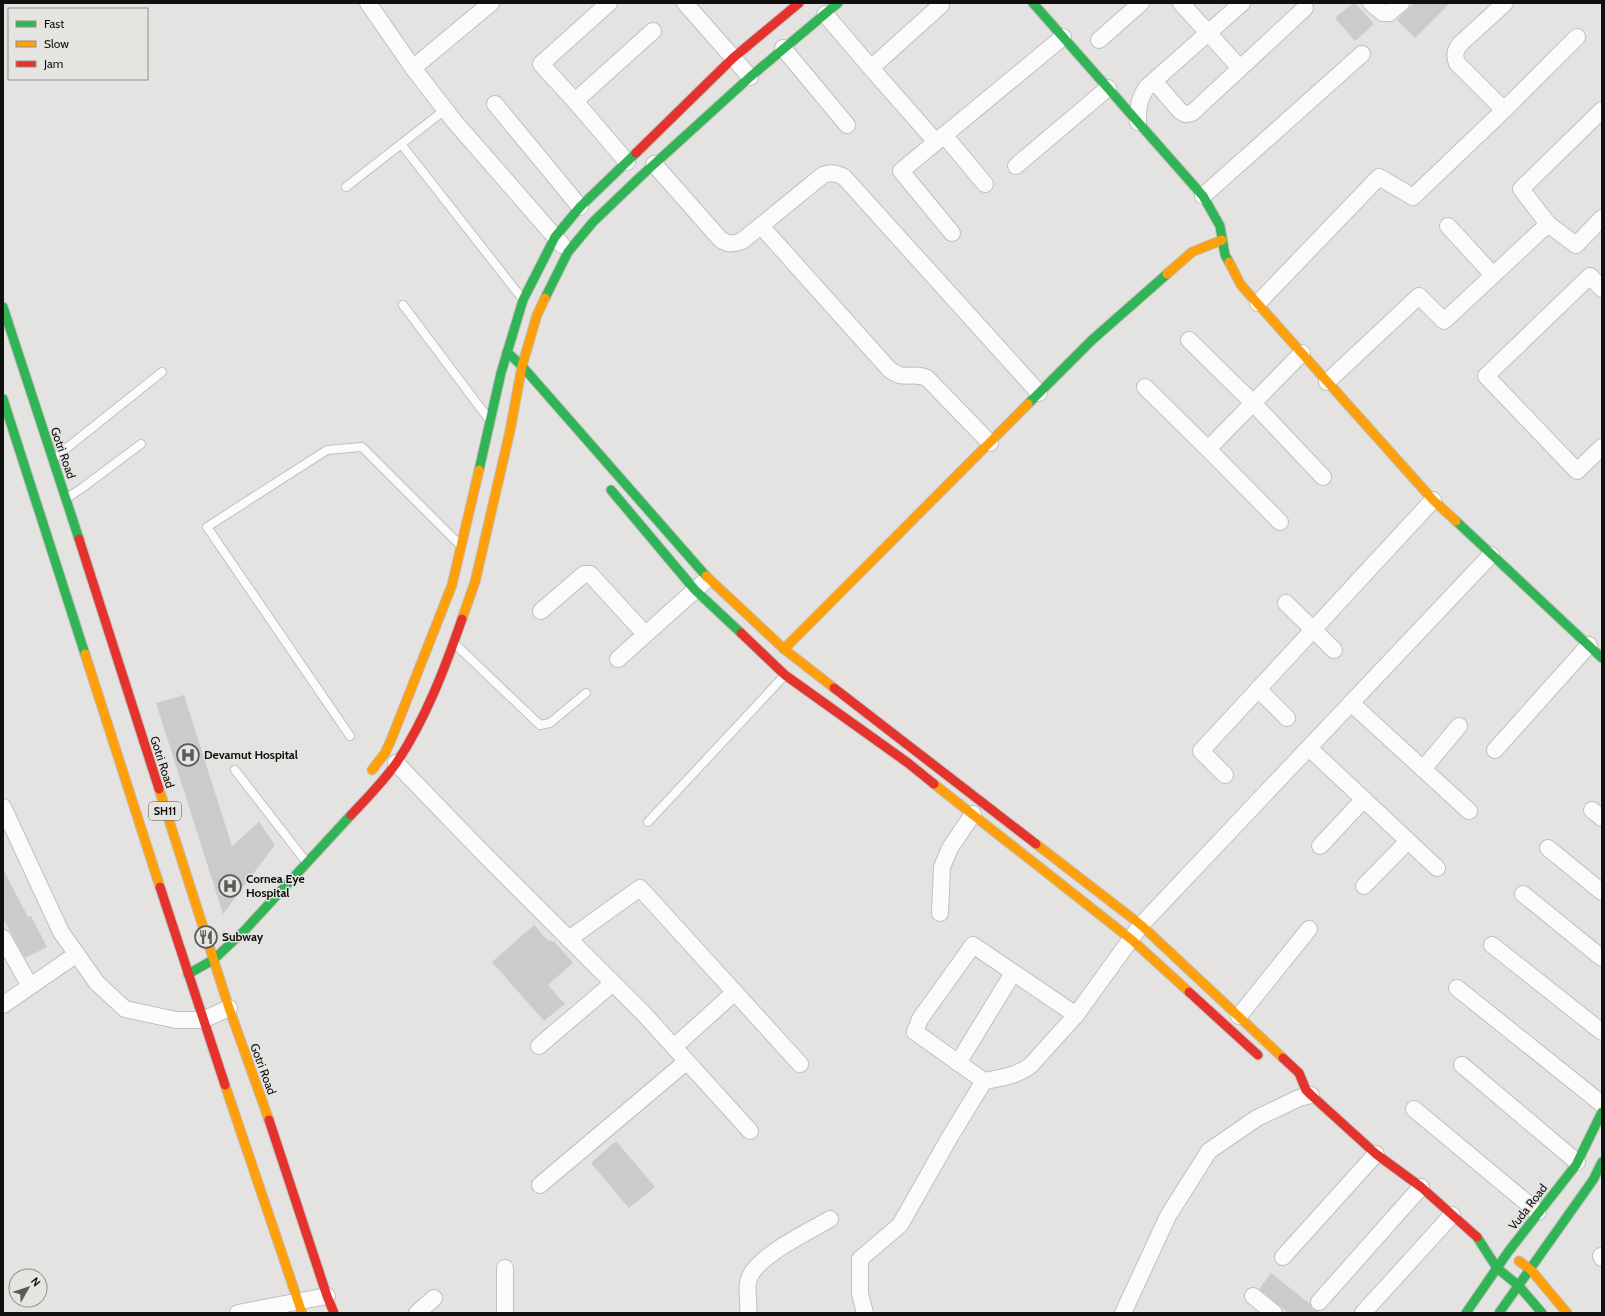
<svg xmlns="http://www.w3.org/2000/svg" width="1605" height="1316" font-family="Cabin,sans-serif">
  <rect width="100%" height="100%" fill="#e4e3e2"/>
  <g fill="#cccbcb">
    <path d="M1353 3H1355L1374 24 1355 41 1335 18Z"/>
    <path d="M1414 3H1450L1415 38 1397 20Z"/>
    <path d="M184 695 232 846 259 822 275 845 223 914 156 703Z"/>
    <path d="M3 869 28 917 31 916 47 947 25 958 3 918Z"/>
    <path d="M534 925 549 942 550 940 553 942 554 941 573 963 548 985 565 1004 544 1021 492 962Z"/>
    <path d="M616 1141 655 1187 629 1208 591 1163Z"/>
    <path d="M1271 1273 1310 1304 1313 1309 1322 1313H1288L1282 1308 1259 1289Z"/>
  </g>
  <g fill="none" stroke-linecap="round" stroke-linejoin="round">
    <g stroke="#c0c0bf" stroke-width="10">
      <g id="lane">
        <path d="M401 144 521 297"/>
        <path d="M346 187 446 109"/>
        <path d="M403 305 488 418"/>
        <path d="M53 459 162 372"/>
        <path d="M67 498 82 488 141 444"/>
        <path d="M455 644 540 725 550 723 586 693"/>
        <path d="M350 736 207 527 327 450 362 447 459 544"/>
        <path d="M235 770 307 863"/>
        <path d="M648 822 785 675"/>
      </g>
    </g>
    <g stroke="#c0c0bf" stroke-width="18">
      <g id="street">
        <path d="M368 3 413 68 454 121 562 245"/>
        <path d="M609 3 541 64 575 101 627 162"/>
        <path d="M685 3 750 77"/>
        <path d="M1181 3 1240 68"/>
        <path d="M1371 3 1383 13H1389L1401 3"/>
        <path d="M825 14 871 68 936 142"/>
        <path d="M1099 40 1141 3"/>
        <path d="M783 48 847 125"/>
        <path d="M413 68 491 3"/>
        <path d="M871 68 941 5"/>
        <path d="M1154 81 1180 111 1185 114 1192 113 1305 8"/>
        <path d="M575 101 653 31"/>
        <path d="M495 104 580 207"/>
        <path d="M1504 110 1457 63C1454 55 1455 51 1460 44L1505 3"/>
        <path d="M1138 122C1138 108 1139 98 1147 87L1242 3"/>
        <path d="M944 135 985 184"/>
        <path d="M654 164 720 239C728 245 733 244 742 241L823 175C831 172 836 173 844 177L1039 393"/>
        <path d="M1016 166 1108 88"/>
        <path d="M1203 196 1362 54"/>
        <path d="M1548 224 1521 189 1602 110"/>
        <path d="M761 226 889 369C905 382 911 371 927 378L990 443"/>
        <path d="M1448 226 1493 275"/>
        <path d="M952 233 901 171 1063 37"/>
        <path d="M1602 289 1590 276 1486 376 1577 471 1602 447"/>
        <path d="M1258 303 1379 177 1413 197 1504 110 1577 37"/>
        <path d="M1189 340 1253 403 1323 477"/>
        <path d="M1327 382 1419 296 1444 321 1548 224 1576 245 1602 218"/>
        <path d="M1145 387 1208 449 1302 353"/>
        <path d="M1208 449 1280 522"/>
        <path d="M1286 603 1334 650"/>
        <path d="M541 611 584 574H590L645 634"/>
        <path d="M618 659 703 583"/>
        <path d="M1258 689 1287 718"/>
        <path d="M1351 703 1469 811"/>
        <path d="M1309 748 1437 868"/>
        <path d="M1495 750 1589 645"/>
        <path d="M396 763 481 851 643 1013 750 1131"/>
        <path d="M1423 769 1459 726"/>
        <path d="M1225 775 1201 751 1433 500"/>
        <path d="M3 807 61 932 97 983 125 1009 176 1020H203L229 1008"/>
        <path d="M1592 810 1602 818"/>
        <path d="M1320 846 1364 799"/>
        <path d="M1548 848 1602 892"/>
        <path d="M1364 886 1408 841"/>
        <path d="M1523 894 1602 958"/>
        <path d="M940 913 942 867 950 848 973 814"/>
        <path d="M3 938 30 986"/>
        <path d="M569 939 640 888 800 1064"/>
        <path d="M1492 945 1602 1032"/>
        <path d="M1457 988 1602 1104"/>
        <path d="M3 1005 77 954"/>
        <path d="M1239 1016 1309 929"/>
        <path d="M539 1046 613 983"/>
        <path d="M674 1047 735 992"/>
        <path d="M958 1063 1013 973"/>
        <path d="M1462 1065 1577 1162"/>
        <path d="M984 1081C1001 1078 1017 1076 1031 1065L1076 1015"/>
        <path d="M1414 1109 1538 1212"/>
        <path d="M540 1185 686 1062"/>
        <path d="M1601 1256 1602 1258"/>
        <path d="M1283 1257 1376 1154"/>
        <path d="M1253 1296 1274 1313"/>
        <path d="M1319 1302 1421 1187"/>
        <path d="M238 1313 327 1296"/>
        <path d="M417 1313 434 1298"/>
        <path d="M505 1313V1268"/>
        <path d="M748 1313C750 1302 745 1289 749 1279 756 1256 810 1231 830 1219"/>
        <path d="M865 1313 860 1294V1259L900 1225 951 1135 984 1081 915 1032 920 1019 973 945 1076 1015 1141 925 1491 555"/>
        <path d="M1123 1313 1168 1216 1209 1151 1257 1118 1299 1098 1311 1095"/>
        <path d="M1363 1313 1452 1215"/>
      </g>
    </g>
    <g stroke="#c0c0bf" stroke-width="11">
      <g id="fast">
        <path d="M1033 3 1203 196 1220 226 1225 255 1229 262"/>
        <path d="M545 298 568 252 593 222 640 177 750 77 838 3"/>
        <path d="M3 307 79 539"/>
        <path d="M507 352 522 366 706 576"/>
        <path d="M3 399 85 654"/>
        <path d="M1028 404 1092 340 1167 274"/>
        <path d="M479 470 501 373 523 300 555 237 580 207 636 153"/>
        <path d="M611 490 695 590 741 633"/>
        <path d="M1456 521 1602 658"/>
        <path d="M188 974 213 960 244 931 351 815"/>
        <path d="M1477 1237 1497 1268 1519 1286 1542 1313"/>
        <path d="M1466 1313 1508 1252 1576 1165 1602 1112"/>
        <path d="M1499 1313 1593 1180 1602 1162"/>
      </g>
    </g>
    <g stroke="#c0c0bf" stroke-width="11">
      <g id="slow">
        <path d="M1229 262 1241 285 1433 500 1456 521"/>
        <path d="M1167 274 1192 252 1222 240"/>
        <path d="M706 576 784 649 834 688"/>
        <path d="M462 619 475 582 510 431 522 366 537 315 545 298"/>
        <path d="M784 649 1028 404"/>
        <path d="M85 654 160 887"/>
        <path d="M372 770 385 753 391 740 452 585 479 470"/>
        <path d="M934 784 1132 940 1189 992"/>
        <path d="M159 789 229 1008 269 1120"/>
        <path d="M1036 844 1141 925 1283 1058"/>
        <path d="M225 1085 302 1313"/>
        <path d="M1519 1261 1531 1270 1567 1313"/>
      </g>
    </g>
    <g stroke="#c0c0bf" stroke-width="11">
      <g id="jam">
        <path d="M636 153 733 58 799 3"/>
        <path d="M79 539 159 789"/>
        <path d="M741 633 785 675 908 763 934 784"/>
        <path d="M834 688 1036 844"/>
        <path d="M351 815C367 798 384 781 397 762 426 718 445 668 462 619"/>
        <path d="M160 887 225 1085"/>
        <path d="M1189 992 1258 1055"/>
        <path d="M1283 1058 1299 1073 1306 1090 1311 1095 1376 1154 1421 1187 1477 1237"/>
        <path d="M269 1120 327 1296 334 1313"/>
      </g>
    </g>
    <use href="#lane" stroke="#fbfbfb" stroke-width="8"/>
    <use href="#street" stroke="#fbfbfb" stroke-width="16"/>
    <use href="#fast" stroke="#30b455" stroke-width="9"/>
    <use href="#slow" stroke="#ff9f0a" stroke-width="9"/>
    <use href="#jam" stroke="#e5322d" stroke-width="9"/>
  </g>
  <defs>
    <g id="hospital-ring" transform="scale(1.15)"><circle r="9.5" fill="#e5e4e1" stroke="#5a5a59" stroke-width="1.5"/><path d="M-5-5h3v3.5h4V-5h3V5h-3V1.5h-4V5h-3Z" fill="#5a5a59"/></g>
    <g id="restaurant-ring" transform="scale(1.15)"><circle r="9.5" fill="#e5e4e1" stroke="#5a5a59" stroke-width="1.5"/><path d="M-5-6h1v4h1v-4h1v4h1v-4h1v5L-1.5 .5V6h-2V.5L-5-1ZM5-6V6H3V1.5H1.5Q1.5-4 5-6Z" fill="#5a5a59"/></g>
  </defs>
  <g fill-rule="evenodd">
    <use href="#hospital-ring" x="188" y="755"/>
    <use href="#hospital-ring" x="230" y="886"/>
    <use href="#restaurant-ring" x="206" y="937"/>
  </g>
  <g text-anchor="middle" stroke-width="3" stroke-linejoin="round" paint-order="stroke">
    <rect fill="#e5e4e1" stroke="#50504e" stroke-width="1" x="149" y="802" width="32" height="18" rx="3"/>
    <g font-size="11" font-weight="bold" fill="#10100f">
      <text x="165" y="815">SH11</text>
    </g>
    <g font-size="12" fill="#10100f" stroke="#e5e4e1">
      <text transform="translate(63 453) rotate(71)" y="4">Gotri Road</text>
      <text transform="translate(162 762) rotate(72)" y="4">Gotri Road</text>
      <text transform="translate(263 1069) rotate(70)" y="4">Gotri Road</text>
      <text transform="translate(1528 1207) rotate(-52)" y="4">Vuda Road</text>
    </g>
    <g font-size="12" font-weight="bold" fill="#10100f" stroke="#e5e4e1" text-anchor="start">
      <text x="204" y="759">Devamut Hospital</text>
      <text x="246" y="883">Cornea Eye<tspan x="246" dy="14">Hospital</tspan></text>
      <text x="222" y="941">Subway</text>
    </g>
  </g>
  <rect width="1605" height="1316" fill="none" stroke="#10100f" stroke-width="8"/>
  <rect x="8" y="8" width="140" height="72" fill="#e5e4e1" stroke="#908f8d"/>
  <rect x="16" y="21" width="20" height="6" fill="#30b455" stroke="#908f8d"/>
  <text x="44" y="28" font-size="12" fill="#10100f">Fast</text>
  <rect x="16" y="41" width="20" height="6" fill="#ff9f0a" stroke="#908f8d"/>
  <text x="44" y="48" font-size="12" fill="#10100f">Slow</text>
  <rect x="16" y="61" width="20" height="6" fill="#e5322d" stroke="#908f8d"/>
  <text x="44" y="68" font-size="12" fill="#10100f">Jam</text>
  <g transform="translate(28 1288) rotate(51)"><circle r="19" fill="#e5e4e1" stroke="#908f8d"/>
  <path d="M0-3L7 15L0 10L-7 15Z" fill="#5a5a59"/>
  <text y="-6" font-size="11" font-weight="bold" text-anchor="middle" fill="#10100f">N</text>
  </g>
</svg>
